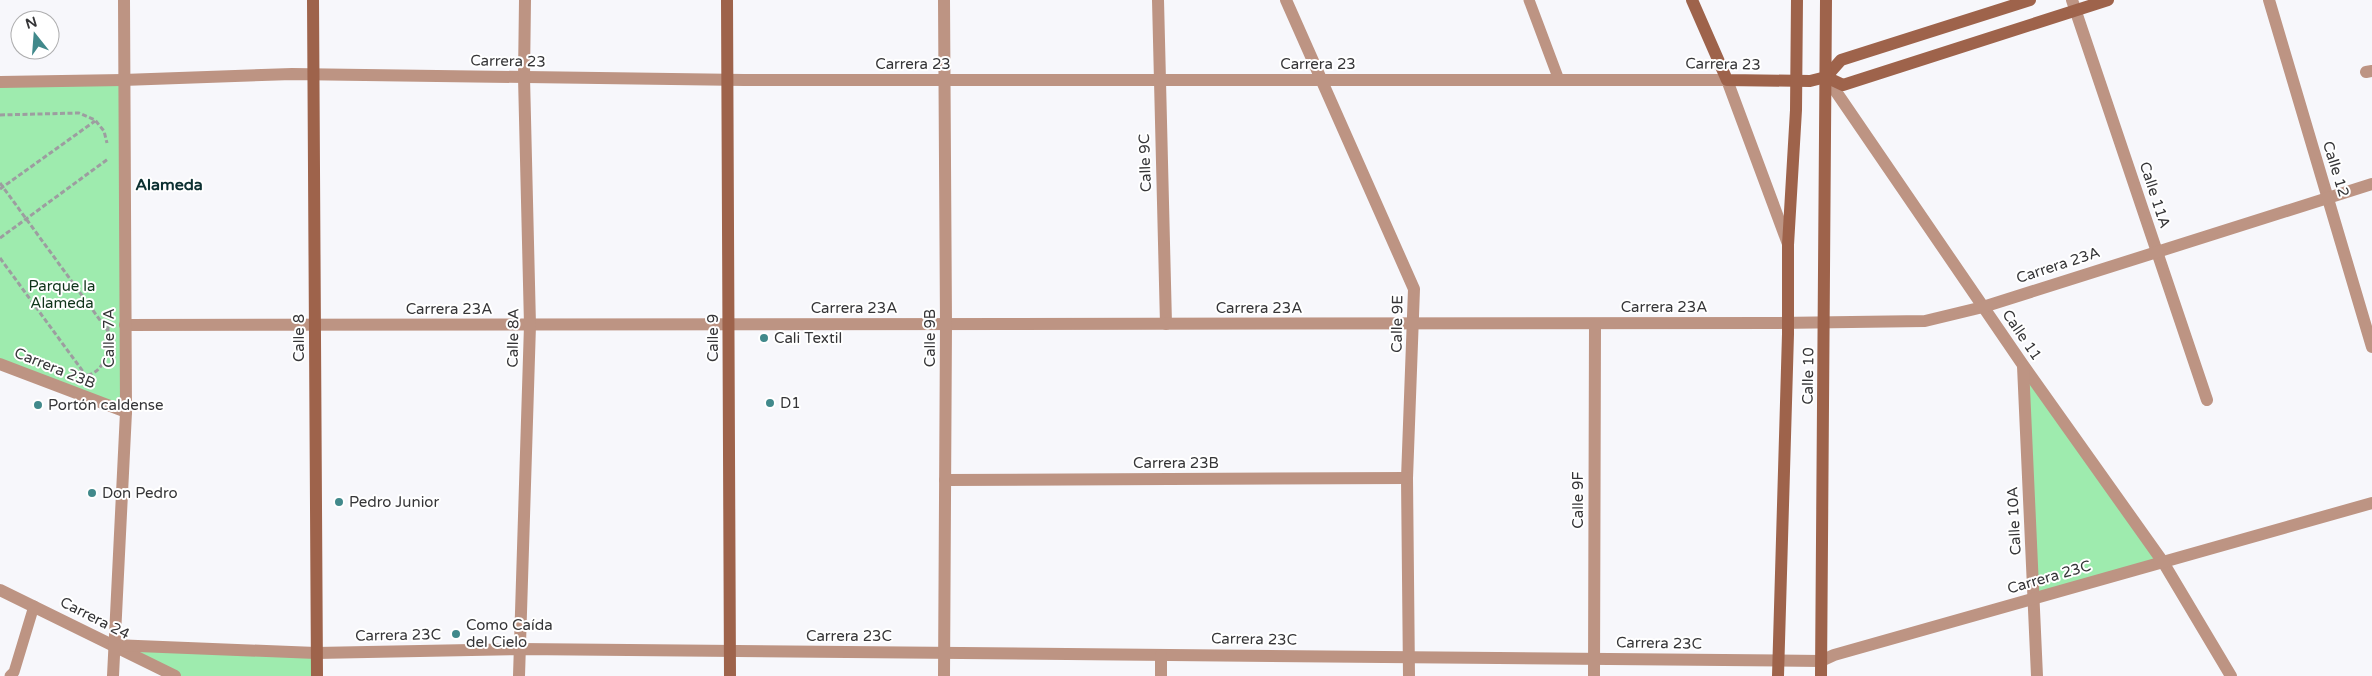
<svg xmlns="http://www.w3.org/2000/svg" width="2372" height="676" font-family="'Varela Round',sans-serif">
  <rect width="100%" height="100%" fill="#f7f7fb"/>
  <g fill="#9eebae">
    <path d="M123 80 126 412 0 364V82Z"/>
    <path d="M2023 365 2163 562 2034 598Z"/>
    <path d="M113 645 316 653 317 676H175Z"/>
  </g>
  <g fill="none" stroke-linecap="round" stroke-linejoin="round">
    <g stroke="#9d9da0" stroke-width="3" stroke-dasharray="5 2.5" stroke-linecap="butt">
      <path d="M0 115 79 113 95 120 104 131 107 143"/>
      <path d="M0 183 108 331"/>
      <path d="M0 189 95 121"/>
      <path d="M0 238 108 159"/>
      <path d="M0 258 87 377"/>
      <path d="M80 376C108 376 108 347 108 326"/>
    </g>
    <g stroke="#bd9483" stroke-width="11">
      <path d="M1529 0 1559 80"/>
      <path d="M10 676 14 672 34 606"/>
    </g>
    <g stroke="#bd9483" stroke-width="12">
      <path d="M1158 0 1166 324"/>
      <path d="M1286 0 1414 289 1407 478 1409 676"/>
      <path d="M2072 0 2207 400"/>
      <path d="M2269 0 2372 347"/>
      <path d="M2366 72 2372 71"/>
      <path d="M1826 77 2023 365 2163 562 2231 676"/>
      <path d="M0 82 123 80 292 74 744 80H1727L1788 244"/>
      <path d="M125 325 1778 323 1925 321 1983 307 2372 184"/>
      <path d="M0 364 126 412"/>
      <path d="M2023 366 2037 676"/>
      <path d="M945 480 1407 478"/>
      <path d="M0 590 175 676"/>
      <path d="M113 645 316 653 520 649 1821 661 1834 655 2372 503"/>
      <path d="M1161 655V676"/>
      <path d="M113 676 126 412 124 0"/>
      <path d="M519 676 530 325 524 77 525 0"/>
      <path d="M944 676 946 324 944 0"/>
      <path d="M1594 676 1595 324"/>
    </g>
    <g stroke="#9e634b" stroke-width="12">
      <path d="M313 0 317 676"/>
      <path d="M727 0 730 676"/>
      <path d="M1692 0 1727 80 1810 81 1826 77 1841 60 2030 0"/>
      <path d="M1826 77 1843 85 2108 0"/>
      <path d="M1778 676 1788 334V245L1796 110 1797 0"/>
      <path d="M1821 676 1826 0"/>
    </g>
  </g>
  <g fill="#41898b" stroke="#fff" stroke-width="2">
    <circle cx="764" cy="338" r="5"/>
    <circle cx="770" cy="403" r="5"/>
    <circle cx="38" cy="405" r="5"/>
    <circle cx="92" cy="493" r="5"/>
    <circle cx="339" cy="502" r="5"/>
    <circle cx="456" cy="634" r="5"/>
  </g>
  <g text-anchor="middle" stroke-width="4" stroke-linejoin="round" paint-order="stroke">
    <g font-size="15" fill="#353537" stroke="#fff">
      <text transform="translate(508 61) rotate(1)" y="5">Carrera 23</text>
      <text x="913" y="69">Carrera 23</text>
      <text x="1318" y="69">Carrera 23</text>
      <text transform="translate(1723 64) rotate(1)" y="5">Carrera 23</text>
      <text transform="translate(1145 163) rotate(-92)" y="5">Calle 9C</text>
      <text transform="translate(2336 169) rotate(73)" y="5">Calle 12</text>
      <text transform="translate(2155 195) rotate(72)" y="5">Calle 11A</text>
      <text transform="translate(2058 265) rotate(-18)" y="5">Carrera 23A</text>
      <text x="1664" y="312">Carrera 23A</text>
      <text x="854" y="313">Carrera 23A</text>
      <text x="1259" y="313">Carrera 23A</text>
      <text x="449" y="314">Carrera 23A</text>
      <text transform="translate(1397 324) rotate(-89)" y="5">Calle 9E</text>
      <text transform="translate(2022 335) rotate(56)" y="5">Calle 11</text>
      <text transform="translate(109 338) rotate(-90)" y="5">Calle 7A</text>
      <text transform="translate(299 338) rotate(-90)" y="5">Calle 8</text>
      <text transform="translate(513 338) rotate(-89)" y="5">Calle 8A</text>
      <text transform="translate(713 338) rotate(-90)" y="5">Calle 9</text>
      <text transform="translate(930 338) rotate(-90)" y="5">Calle 9B</text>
      <text transform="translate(55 368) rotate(22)" y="5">Carrera 23B</text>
      <text transform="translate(1808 376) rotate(-89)" y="5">Calle 10</text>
      <text x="1176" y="468">Carrera 23B</text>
      <text transform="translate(1578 500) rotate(-90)" y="5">Calle 9F</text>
      <text transform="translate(2014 521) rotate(-93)" y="5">Calle 10A</text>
      <text transform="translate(2049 577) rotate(-16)" y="5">Carrera 23C</text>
      <text transform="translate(95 618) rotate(27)" y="5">Carrera 24</text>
      <text transform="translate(398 635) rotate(-1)" y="5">Carrera 23C</text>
      <text x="849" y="641">Carrera 23C</text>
      <text transform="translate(1254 639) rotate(1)" y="5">Carrera 23C</text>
      <text transform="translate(1659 643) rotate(1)" y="5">Carrera 23C</text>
    </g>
    <g font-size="15" fill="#10341a" stroke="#fff">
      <text x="62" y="291">Parque la<tspan x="62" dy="17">Alameda</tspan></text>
    </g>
    <g font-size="15" fill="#353537" stroke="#fff" text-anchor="start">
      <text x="774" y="343">Cali Textil</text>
      <text x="780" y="408">D1</text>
      <text x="48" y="410">Portón caldense</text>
      <text x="102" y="498">Don Pedro</text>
      <text x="349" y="507">Pedro Junior</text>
      <text x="466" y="630">Como Caída<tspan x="466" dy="17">del Cielo</tspan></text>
    </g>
    <g font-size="16" font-weight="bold" fill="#0c3031" stroke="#fff">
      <text x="169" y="190">Alameda</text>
    </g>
  </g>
  <g transform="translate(35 35) rotate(343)"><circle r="24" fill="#ffffff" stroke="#aeaeaf"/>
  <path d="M0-4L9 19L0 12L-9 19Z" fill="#41898b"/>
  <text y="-8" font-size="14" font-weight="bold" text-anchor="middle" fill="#353537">N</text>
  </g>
</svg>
